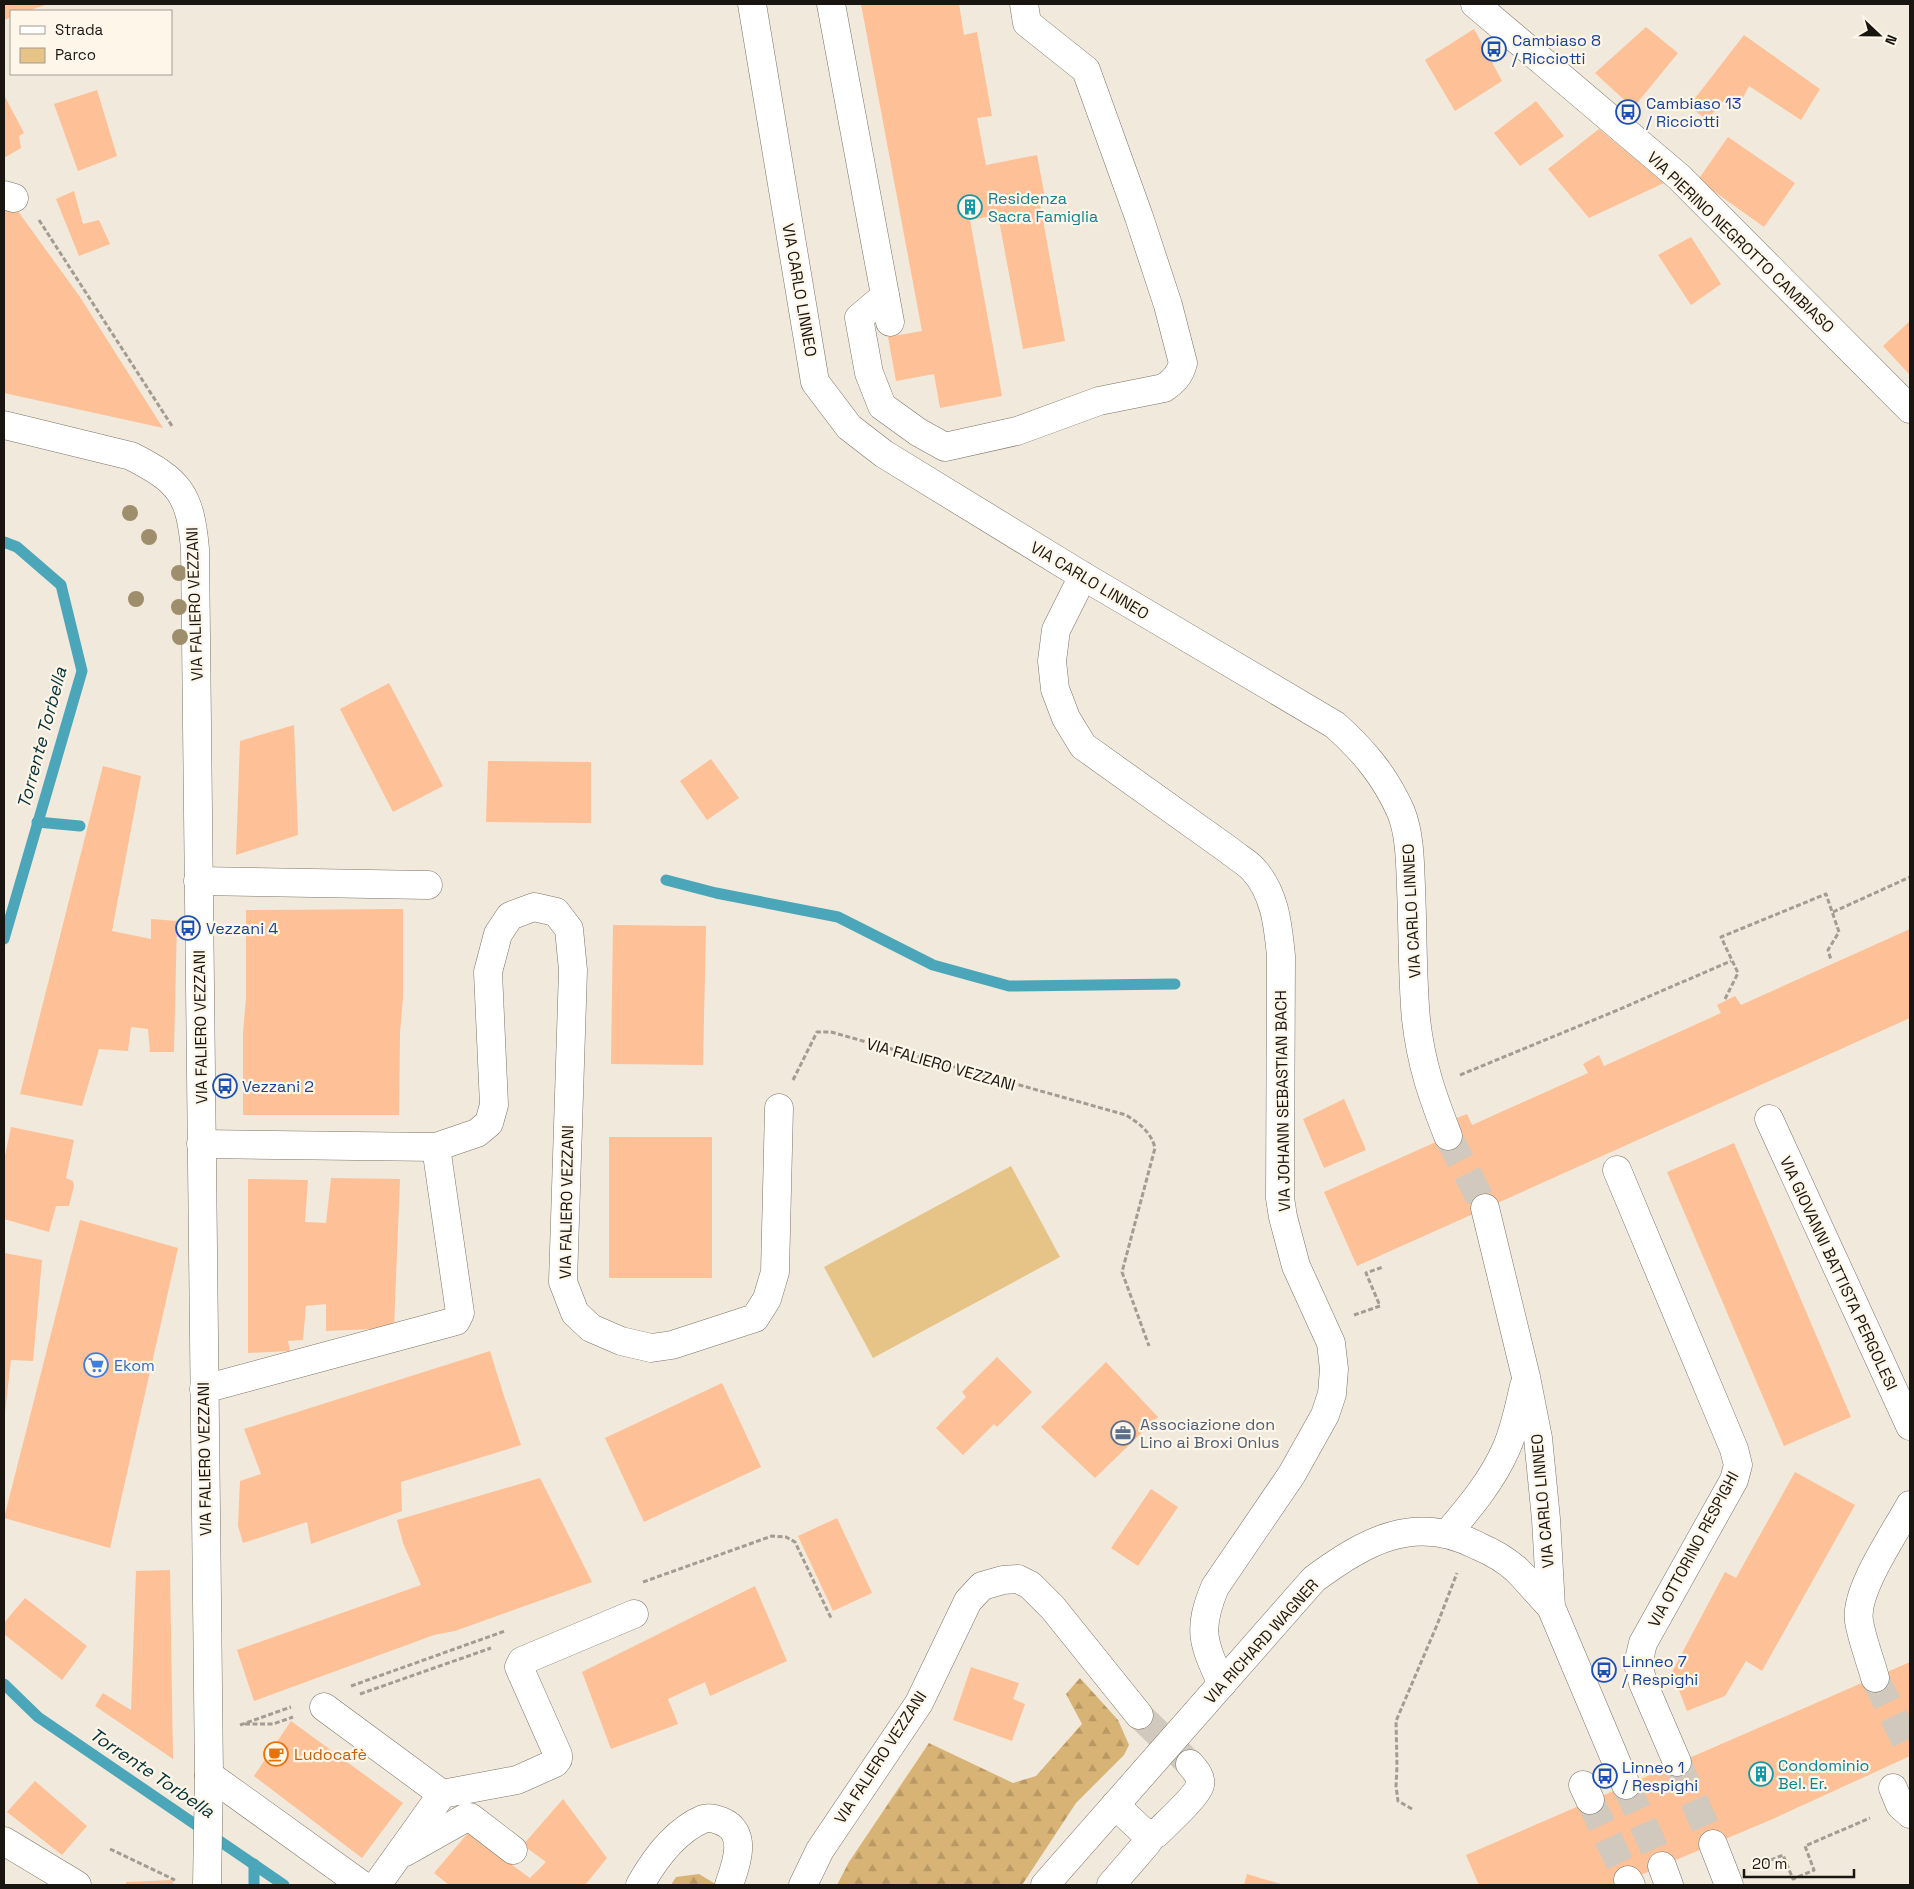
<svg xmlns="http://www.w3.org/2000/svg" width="1914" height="1889" font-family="'Space Grotesk',sans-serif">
  <defs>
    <pattern id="forest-firs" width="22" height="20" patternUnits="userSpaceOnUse" patternTransform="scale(1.25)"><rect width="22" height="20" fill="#d7b375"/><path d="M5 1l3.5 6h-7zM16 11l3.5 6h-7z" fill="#b89964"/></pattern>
  </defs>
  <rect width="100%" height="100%" fill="#f1e9db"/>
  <path fill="#e6c387" d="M1011 1166 1060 1257 873 1358 824 1267Z"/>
  <g fill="url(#forest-firs)">
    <path d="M1080 1678 1118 1720 1129 1745 1124 1755 1076 1803 1022 1885H837L849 1862 929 1743 1013 1783 1036 1776 1082 1724 1066 1694Z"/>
    <path d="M699 1874 717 1885H671L676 1877Z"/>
  </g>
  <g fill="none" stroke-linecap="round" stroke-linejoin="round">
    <g stroke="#4aa6b8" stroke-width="11">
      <path d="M4 542 17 547 61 585 82 671 4 939"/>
      <path d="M37 822 80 826"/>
      <path d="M666 880 716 893 838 917 933 965 1009 986 1175 984"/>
      <path d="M4 1684 38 1717 284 1885"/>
      <path d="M254 1885V1864"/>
    </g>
  </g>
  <g fill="#fec096">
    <path d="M4 4H48L28 11H11V17L4 20Z"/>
    <path d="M861 4H959L964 35 977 32 992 116 977 118 986 165 1037 155 1046 203 1040 204 1065 341 1023 349 998 215 970 220 1002 396 940 408 934 374 896 381 888 337 922 331Z"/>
    <path d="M1646 27 1678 53 1633 108 1595 73Z"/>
    <path d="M1474 29 1502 81 1455 111 1425 60Z"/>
    <path d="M1744 35 1820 89 1801 120 1749 86 1740 104 1727 97 1707 120 1689 106Z"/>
    <path d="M97 90 117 156 78 171 54 104Z"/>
    <path d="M4 95 24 133 19 136 21 148 4 158Z"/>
    <path d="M1536 101 1564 136 1520 166 1494 133Z"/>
    <path d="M1599 129 1664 183 1589 218 1548 169Z"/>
    <path d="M1728 137 1795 183 1764 227 1698 180Z"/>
    <path d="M74 191 83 224 99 220 110 244 79 256 56 199Z"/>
    <path d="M4 206 17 210 80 297 163 428 4 393Z"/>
    <path d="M1691 237 1721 284 1691 305 1658 255Z"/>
    <path d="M1910 321V375L1883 346Z"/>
    <path d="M389 683 443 786 393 812 340 709Z"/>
    <path d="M294 725 298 835 236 855 240 741Z"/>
    <path d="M711 759 739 798 707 820 680 781Z"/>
    <path d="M488 761 591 762V823L486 822Z"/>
    <path d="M103 766 141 776 112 931 151 939V919L177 921 174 1052H150L148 1029 131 1027 128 1051 99 1049 82 1106 20 1094Z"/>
    <path d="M403 909V997L400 1033 399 1115H243V1033L246 998V910Z"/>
    <path d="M613 925 706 926 703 1065 611 1064Z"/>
    <path d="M1910 929V1018L1357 1266 1324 1192 1456 1133 1451 1120 1467 1114 1472 1125 1588 1073 1583 1064 1599 1055 1604 1066 1721 1013 1717 1005 1735 996 1741 1005Z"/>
    <path d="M1344 1099 1366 1150 1324 1168 1303 1119Z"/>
    <path d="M11 1127 74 1140 66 1178 73 1181 74 1186 69 1206H56L49 1232 4 1219V1161Z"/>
    <rect x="609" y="1137" width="103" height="141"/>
    <path d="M1734 1143 1851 1417 1784 1446 1667 1172Z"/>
    <path d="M331 1178 400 1179 394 1328 326 1331V1304L306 1306 303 1340 288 1341 290 1351 248 1353V1179L308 1180 305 1222 326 1223Z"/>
    <path d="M80 1220 178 1248 110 1548 4 1518Z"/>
    <path d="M4 1253 42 1260 33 1361 11 1360 5 1412Z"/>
    <path d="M490 1351 504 1396 521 1445 401 1482 402 1511 311 1544 307 1522 243 1543 238 1526 240 1481 261 1474 244 1429Z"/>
    <path d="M997 1357 1032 1392 997 1427 994 1424 963 1455 936 1428 966 1397 962 1392Z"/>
    <path d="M1106 1362 1158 1417 1095 1478 1041 1427Z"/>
    <path d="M722 1383 761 1467 644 1522 605 1438Z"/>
    <path d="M1795 1472 1855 1505 1762 1671 1746 1661 1725 1696 1687 1711 1672 1672 1725 1572 1736 1578Z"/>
    <path d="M540 1478 592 1582 455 1631 434 1635 254 1701 237 1650 421 1585 403 1543 397 1520Z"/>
    <path d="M1151 1489 1178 1507 1138 1566 1111 1548Z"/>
    <path d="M837 1518 872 1593 833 1611 798 1536Z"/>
    <path d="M170 1570 173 1759 95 1706 103 1693 131 1710 136 1571Z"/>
    <path d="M755 1586 787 1661 710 1696 705 1682 668 1699 678 1724 611 1749 582 1672Z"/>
    <path d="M25 1598 87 1646 62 1680 4 1634V1623Z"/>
    <path d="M1910 1662V1756L1775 1818 1617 1885H1479L1466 1855Z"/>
    <path d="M971 1667 1019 1683 1013 1699 1025 1704 1012 1741 953 1720Z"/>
    <path d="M291 1721 403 1803 362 1858 254 1776Z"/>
    <path d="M35 1781 87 1826 62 1855 7 1812Z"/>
    <path d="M563 1799 607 1858 585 1885H449L434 1873 468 1833 530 1878 546 1862 523 1845Z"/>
    <path d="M1247 1874 1284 1885H1244Z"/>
    <path d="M173 1880V1885H126V1882Z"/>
  </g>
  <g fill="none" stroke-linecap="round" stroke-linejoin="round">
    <g stroke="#d1c9bd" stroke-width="28" stroke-dasharray="28 14" stroke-linecap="butt">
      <path d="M1448 1136 1485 1208"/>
      <path d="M1875 1678 1910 1750"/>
      <path d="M1139 1715 1190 1764"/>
      <path d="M1677 1762 1713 1844"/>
      <path d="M1626 1785 1662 1866"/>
      <path d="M1590 1800 1628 1880"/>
    </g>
    <g stroke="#7b7468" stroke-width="29">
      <g id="minor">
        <path d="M752 4 815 382 849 427 884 454 1083 576 1335 725C1364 751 1385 776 1401 812 1410 835 1410 862 1411 887 1413 931 1412 976 1416 1019 1421 1064 1432 1095 1448 1136"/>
        <path d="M831 4 890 322"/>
        <path d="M1475 4 1679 177 1910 409"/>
        <path d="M4 195 14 198"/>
        <path d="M885 296 859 318 869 373 882 406 918 432 945 447 1017 431 1099 401 1164 388C1174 381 1180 375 1183 363L1168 305 1139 217 1086 70 1027 23 1024 4"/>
        <path d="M4 425 131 456C180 481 190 494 195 549L209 1775 207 1885"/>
        <path d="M1083 576 1056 630 1052 661 1055 689 1066 718 1083 746 1230 851C1237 857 1246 862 1252 868 1275 892 1278 925 1281 956L1280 1198 1283 1217 1296 1266 1331 1343 1334 1369 1332 1394 1325 1415 1292 1474 1215 1587C1197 1630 1203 1643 1222 1684"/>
        <path d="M198 881 428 885"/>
        <path d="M1769 1119 1910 1426"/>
        <path d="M201 1144 436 1147 477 1133 489 1123 494 1105 488 972 498 934 510 916 534 907 556 912 569 929 573 970 563 1282 575 1313 591 1328 621 1341 651 1348 672 1345 755 1318 767 1299 775 1272 779 1108"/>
        <path d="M1617 1170 1734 1449 1738 1465 1734 1480 1643 1643 1638 1664 1643 1683 1677 1762"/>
        <path d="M1485 1208 1526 1377 1538 1438 1546 1519 1551 1607 1626 1785"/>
        <path d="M204 1389 456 1321 460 1313 436 1147"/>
        <path d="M1447 1534C1469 1508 1492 1481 1506 1449 1515 1429 1519 1407 1524 1386"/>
        <path d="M1875 1678C1870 1659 1862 1640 1859 1621 1854 1591 1895 1533 1910 1505"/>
        <path d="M324 1707 442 1794 377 1885"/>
        <path d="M209 1775 362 1885"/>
        <path d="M1583 1785 1590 1800"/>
        <path d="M1893 1788 1900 1805 1910 1814"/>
        <path d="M442 1794 517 1780 555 1763 558 1759V1755L519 1667 522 1661 634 1614"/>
        <path d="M1149 1837 1156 1834C1166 1824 1197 1796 1200 1785 1202 1777 1195 1770 1190 1764"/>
        <path d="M4 1841 77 1885"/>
        <path d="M1713 1844 1729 1885"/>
        <path d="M405 1852 467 1817H470L513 1850"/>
        <path d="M1662 1866 1669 1885"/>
        <path d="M1628 1880 1631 1885"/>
        <path d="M640 1885C654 1860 675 1831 703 1819 709 1817 716 1819 721 1821 749 1832 736 1865 729 1885"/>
        <path d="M803 1885 820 1850 919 1703 968 1601 982 1586 1003 1580 1018 1579 1030 1585 1053 1608 1139 1715"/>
        <path d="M1045 1885 1314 1579C1366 1541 1415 1513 1478 1546 1492 1552 1506 1560 1517 1570 1529 1582 1539 1595 1551 1607"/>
        <path d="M1111 1885 1148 1842 1149 1837 1115 1805"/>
      </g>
    </g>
    <g stroke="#a29c92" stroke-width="3" stroke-dasharray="5 2.5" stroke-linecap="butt">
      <path d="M39 220 172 426"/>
      <path d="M1833 912 1910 877"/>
      <path d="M1725 999 1738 973 1721 937 1826 894 1839 932 1828 950 1831 960"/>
      <path d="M1613 1012 1731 961"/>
      <path d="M1460 1075 1613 1012"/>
      <path d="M793 1080 817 1032H831L1126 1115C1140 1124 1151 1132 1155 1148L1122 1272 1149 1346"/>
      <path d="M1354 1315 1380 1306 1366 1273 1383 1267"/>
      <path d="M643 1582 772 1536 786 1537 795 1542 831 1618"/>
      <path d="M351 1686 505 1631"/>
      <path d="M360 1694 491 1648"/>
      <path d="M245 1724H273L293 1717"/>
      <path d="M240 1725 291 1707"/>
      <path d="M1412 1809 1398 1801 1396 1786 1397 1766 1396 1721 1437 1625 1457 1573"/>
      <path d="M110 1849 175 1880"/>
      <path d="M1757 1866 1783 1855 1793 1879 1814 1870 1805 1846 1870 1818"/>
    </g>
    <use href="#minor" stroke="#fff" stroke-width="28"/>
  </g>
  <g fill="#9f8e6c">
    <circle cx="130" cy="513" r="8"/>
    <circle cx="149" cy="537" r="8"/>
    <circle cx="179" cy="573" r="8"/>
    <circle cx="136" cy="599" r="8"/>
    <circle cx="179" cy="607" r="8"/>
    <circle cx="180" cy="637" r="8"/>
  </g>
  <defs>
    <g id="bus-ring" transform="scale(1.25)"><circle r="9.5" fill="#fef6e8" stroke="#1a4fb4" stroke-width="1.5"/><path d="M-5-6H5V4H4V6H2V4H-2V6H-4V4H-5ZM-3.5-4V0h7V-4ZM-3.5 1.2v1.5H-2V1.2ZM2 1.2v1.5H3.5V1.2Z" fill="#1a4fb4"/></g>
    <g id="building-ring" transform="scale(1.25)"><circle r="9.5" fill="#fef6e8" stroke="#0f9aa8" stroke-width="1.5"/><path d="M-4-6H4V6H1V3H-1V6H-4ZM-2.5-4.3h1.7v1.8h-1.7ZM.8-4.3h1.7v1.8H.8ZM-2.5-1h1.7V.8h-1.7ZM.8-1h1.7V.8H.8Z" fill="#0f9aa8"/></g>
    <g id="supermarket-ring" transform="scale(1.25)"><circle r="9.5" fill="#fef6e8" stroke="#3f7fe0" stroke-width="1.5"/><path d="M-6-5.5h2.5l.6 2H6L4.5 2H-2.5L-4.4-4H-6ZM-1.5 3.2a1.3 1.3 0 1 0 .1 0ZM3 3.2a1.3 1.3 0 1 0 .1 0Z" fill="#3f7fe0"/></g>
    <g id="office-ring" transform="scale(1.25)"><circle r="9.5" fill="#fef6e8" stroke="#5c6f8a" stroke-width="1.5"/><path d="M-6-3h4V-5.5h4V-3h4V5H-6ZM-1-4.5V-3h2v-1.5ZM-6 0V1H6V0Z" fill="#5c6f8a"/></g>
    <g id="cafe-ring" transform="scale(1.25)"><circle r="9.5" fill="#fef6e8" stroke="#e8710a" stroke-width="1.5"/><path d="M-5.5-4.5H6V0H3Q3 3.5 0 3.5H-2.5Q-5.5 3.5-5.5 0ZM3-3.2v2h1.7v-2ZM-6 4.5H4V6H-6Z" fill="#e8710a"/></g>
  </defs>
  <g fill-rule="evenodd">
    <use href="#bus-ring" x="1494" y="49"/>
    <use href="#bus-ring" x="1628" y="112"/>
    <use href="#building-ring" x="970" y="207"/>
    <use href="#bus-ring" x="188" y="928"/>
    <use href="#bus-ring" x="225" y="1086"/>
    <use href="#supermarket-ring" x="96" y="1365"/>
    <use href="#office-ring" x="1123" y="1433"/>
    <use href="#bus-ring" x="1604" y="1670"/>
    <use href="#cafe-ring" x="276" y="1754"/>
    <use href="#building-ring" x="1761" y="1774"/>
    <use href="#bus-ring" x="1605" y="1776"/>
  </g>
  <g text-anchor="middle" stroke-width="4.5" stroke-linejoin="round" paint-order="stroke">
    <g font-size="16" fill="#164399" stroke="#fef6e8" text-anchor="start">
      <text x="1512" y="46">Cambiaso 8<tspan x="1512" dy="18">/ Ricciotti</tspan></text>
      <text x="1646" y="109">Cambiaso 13<tspan x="1646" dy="18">/ Ricciotti</tspan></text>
      <text x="206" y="934">Vezzani 4</text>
      <text x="242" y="1092">Vezzani 2</text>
      <text x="1622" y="1667">Linneo 7<tspan x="1622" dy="18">/ Respighi</tspan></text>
      <text x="1622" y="1773">Linneo 1<tspan x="1622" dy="18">/ Respighi</tspan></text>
    </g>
    <g font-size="16" fill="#0d838f" stroke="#fef6e8" text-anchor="start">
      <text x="988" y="204">Residenza<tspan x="988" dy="18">Sacra Famiglia</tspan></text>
      <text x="1778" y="1771">Condominio<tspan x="1778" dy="18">Bel. Er.</tspan></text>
    </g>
    <g font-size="16" fill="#191612" stroke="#fef6e8">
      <text transform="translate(1741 242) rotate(44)" y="6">VIA PIERINO NEGROTTO CAMBIASO</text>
      <text transform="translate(800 290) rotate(80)" y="6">VIA CARLO LINNEO</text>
      <text transform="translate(1090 580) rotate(31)" y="6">VIA CARLO LINNEO</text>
      <text transform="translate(194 604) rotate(-92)" y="6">VIA FALIERO VEZZANI</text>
      <text transform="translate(1411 911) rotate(-93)" y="6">VIA CARLO LINNEO</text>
      <text transform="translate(200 1027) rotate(-91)" y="6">VIA FALIERO VEZZANI</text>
      <text transform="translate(941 1064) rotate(16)" y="6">VIA FALIERO VEZZANI</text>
      <text transform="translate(1282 1101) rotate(-91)" y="6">VIA JOHANN SEBASTIAN BACH</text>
      <text transform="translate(566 1202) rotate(-89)" y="6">VIA FALIERO VEZZANI</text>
      <text transform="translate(1839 1273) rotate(65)" y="6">VIA GIOVANNI BATTISTA PERGOLESI</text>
      <text transform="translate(204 1459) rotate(-91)" y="6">VIA FALIERO VEZZANI</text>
      <text transform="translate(1542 1501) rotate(-95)" y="6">VIA CARLO LINNEO</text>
      <text transform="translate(1693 1549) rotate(-62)" y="6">VIA OTTORINO RESPIGHI</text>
      <text transform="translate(1261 1641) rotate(-48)" y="6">VIA RICHARD WAGNER</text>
      <text transform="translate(880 1757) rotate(-57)" y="6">VIA FALIERO VEZZANI</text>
    </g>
    <g font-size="16" fill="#366cbe" stroke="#fef6e8" text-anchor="start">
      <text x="114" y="1371">Ekom</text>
    </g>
    <g font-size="16" fill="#4e5e75" stroke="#fef6e8" text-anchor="start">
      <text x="1140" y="1430">Associazione don<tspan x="1140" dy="18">Lino ai Broxi Onlus</tspan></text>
    </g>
    <g font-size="16" fill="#c56008" stroke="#fef6e8" text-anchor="start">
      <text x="294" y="1760">Ludocafè</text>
    </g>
    <g font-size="18" font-style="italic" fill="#023037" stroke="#fef6e8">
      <text transform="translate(42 738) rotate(-75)" y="6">Torrente Torbella</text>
      <text transform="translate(152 1773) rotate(34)" y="6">Torrente Torbella</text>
    </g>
  </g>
  <rect width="1914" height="1889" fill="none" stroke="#191612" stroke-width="10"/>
  <rect x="10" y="10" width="162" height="65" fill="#fef6e8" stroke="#a29c92"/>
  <rect x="20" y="26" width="25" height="8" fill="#ffffff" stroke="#a29c92"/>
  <text x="55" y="35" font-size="15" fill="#191612">Strada</text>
  <rect x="20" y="48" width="25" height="15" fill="#e6c387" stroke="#a29c92"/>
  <text x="55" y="60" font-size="15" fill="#191612">Parco</text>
  <g transform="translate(1879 35) rotate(112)" stroke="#fef6e8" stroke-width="4" paint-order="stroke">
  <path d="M0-4L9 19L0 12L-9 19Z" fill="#191612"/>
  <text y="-8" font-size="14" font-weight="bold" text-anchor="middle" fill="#191612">N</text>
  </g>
  <path d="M1744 1869v8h110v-8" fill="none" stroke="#191612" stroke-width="2.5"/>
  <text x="1752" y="1869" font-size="15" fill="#191612" stroke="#fef6e8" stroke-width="4" paint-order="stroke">20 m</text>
</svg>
